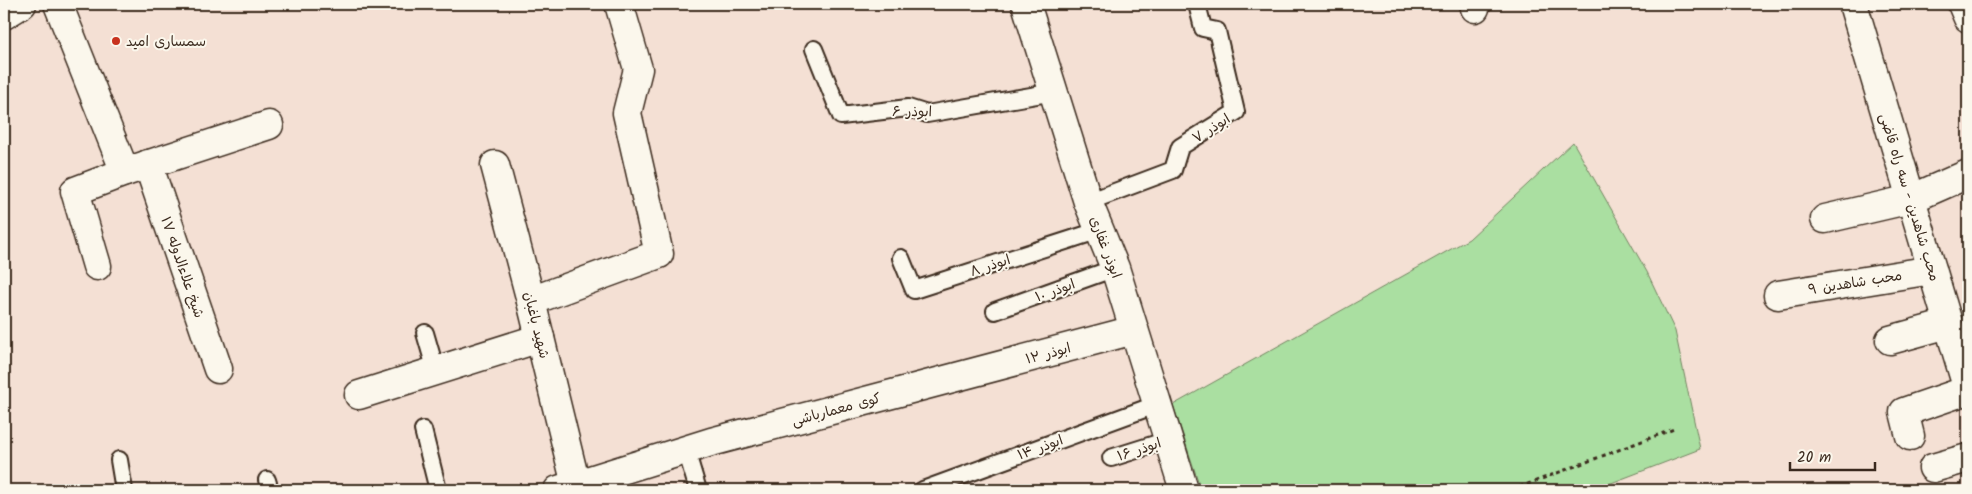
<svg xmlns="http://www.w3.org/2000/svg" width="1972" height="494" font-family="Kalam,'Playpen Sans Arabic',sans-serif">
  <rect width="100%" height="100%" fill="#f4e0d4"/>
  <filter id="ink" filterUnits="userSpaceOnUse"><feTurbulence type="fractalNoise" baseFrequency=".02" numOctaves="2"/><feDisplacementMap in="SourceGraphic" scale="10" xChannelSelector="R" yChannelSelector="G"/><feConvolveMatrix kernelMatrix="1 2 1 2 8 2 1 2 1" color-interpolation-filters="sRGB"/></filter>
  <g filter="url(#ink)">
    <path fill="#aadfa1" stroke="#728460" d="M1573 142 1647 272 1675 331 1700 449 1593 490H1201L1173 405 1469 239Z"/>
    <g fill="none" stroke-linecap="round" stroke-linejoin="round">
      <g stroke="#3b2a1e" stroke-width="20">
        <g id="service">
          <path d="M814 49 841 116 908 108 927 114 1054 92"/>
          <path d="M1088 202 1173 170 1180 147 1236 112 1217 31 1203 28 1197 4"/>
          <path d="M901 258 914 290 1100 230"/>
          <path d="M995 311 1115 268"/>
          <path d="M425 333 436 371"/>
          <path d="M423 430 438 490"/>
          <path d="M686 450 698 490"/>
          <path d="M1111 458 1168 440"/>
          <path d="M119 460 124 490"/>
          <path d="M267 480 270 490"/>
          <path d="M923 490 1158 404"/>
        </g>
      </g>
      <g stroke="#3b2a1e" stroke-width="31">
        <g id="minor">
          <path d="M58 4 125 172"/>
          <path d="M1474 4 1475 8"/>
          <path d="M1853 4 1968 390"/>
          <path d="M1962 4 1968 18"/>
          <path d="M148 164 218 369"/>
          <path d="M495 165 531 301 576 485"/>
          <path d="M1825 219 1911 199 1968 174"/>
          <path d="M97 266 75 191 125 172 269 125"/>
          <path d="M1778 295 1932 270"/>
          <path d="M531 301 659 254 627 113 638 69 619 4"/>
          <path d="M1890 340 1948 324"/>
          <path d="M359 395 540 338"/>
          <path d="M1910 436 1904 412 1968 390"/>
          <path d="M1933 468 1968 458"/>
          <path d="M558 490 711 442 1134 330"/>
        </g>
      </g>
      <g stroke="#3b2a1e" stroke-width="31">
        <path id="tertiary" d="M1026 4 1088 202 1115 268 1184 490"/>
      </g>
      <g stroke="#3b2a1e" stroke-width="31">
        <path id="secondary" d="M4 15 22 4"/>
      </g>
      <path stroke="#3b2a1e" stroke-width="3" stroke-dasharray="4 4" stroke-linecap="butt" d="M1512 490 1674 429"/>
      <use href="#service" stroke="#fbf7ec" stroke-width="16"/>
      <use href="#minor" stroke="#fbf7ec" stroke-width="28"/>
      <use href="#tertiary" stroke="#fbf7ec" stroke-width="28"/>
      <use href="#secondary" stroke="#fbf7ec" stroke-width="28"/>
    </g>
  </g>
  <circle fill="#c8321e" stroke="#fbf7ec" stroke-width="2" cx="116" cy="41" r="5"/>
  <g text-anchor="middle" stroke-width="4" stroke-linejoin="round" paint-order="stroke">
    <g font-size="14" fill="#3b2a1e" stroke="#fbf7ec" text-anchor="start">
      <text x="126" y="46">سمساری امید</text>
    </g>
    <g font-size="14" fill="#3b2a1e" stroke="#fbf7ec">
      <text transform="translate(912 111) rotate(1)" y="5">ابوذر ۶</text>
      <text transform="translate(1211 128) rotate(-32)" y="5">ابوذر ۷</text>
      <text transform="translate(1910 197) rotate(73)" y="5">محب شاهدین - سه راه قاضی</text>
      <text transform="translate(1106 247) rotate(69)" y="5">ابوذر غفاری</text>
      <text transform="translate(990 265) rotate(-18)" y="5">ابوذر ۸</text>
      <text transform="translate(183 267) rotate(71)" y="5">شیخ علاءالدوله ۱۷</text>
      <text transform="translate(1855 282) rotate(-9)" y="5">محب شاهدین ۹</text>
      <text transform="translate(1055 290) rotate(-20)" y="5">ابوذر ۱۰</text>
      <text transform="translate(537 325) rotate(76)" y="5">شهید باغبان</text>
      <text transform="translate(1048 353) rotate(-15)" y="5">ابوذر ۱۲</text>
      <text transform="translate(836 409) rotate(-15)" y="5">کوی معمارباشی</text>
      <text transform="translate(1040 447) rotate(-20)" y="5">ابوذر ۱۴</text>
      <text transform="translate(1139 449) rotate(-18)" y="5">ابوذر ۱۶</text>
    </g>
  </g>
  <rect width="1972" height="494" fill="none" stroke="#fbf7ec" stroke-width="20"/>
  <rect x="10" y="10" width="1952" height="474" fill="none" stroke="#3b2a1e" stroke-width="2" filter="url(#ink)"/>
  <path d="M1790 462v8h85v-8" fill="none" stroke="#3b2a1e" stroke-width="2.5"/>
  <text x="1797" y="462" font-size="15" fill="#3b2a1e" stroke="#fbf7ec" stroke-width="4" paint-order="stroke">20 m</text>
</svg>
